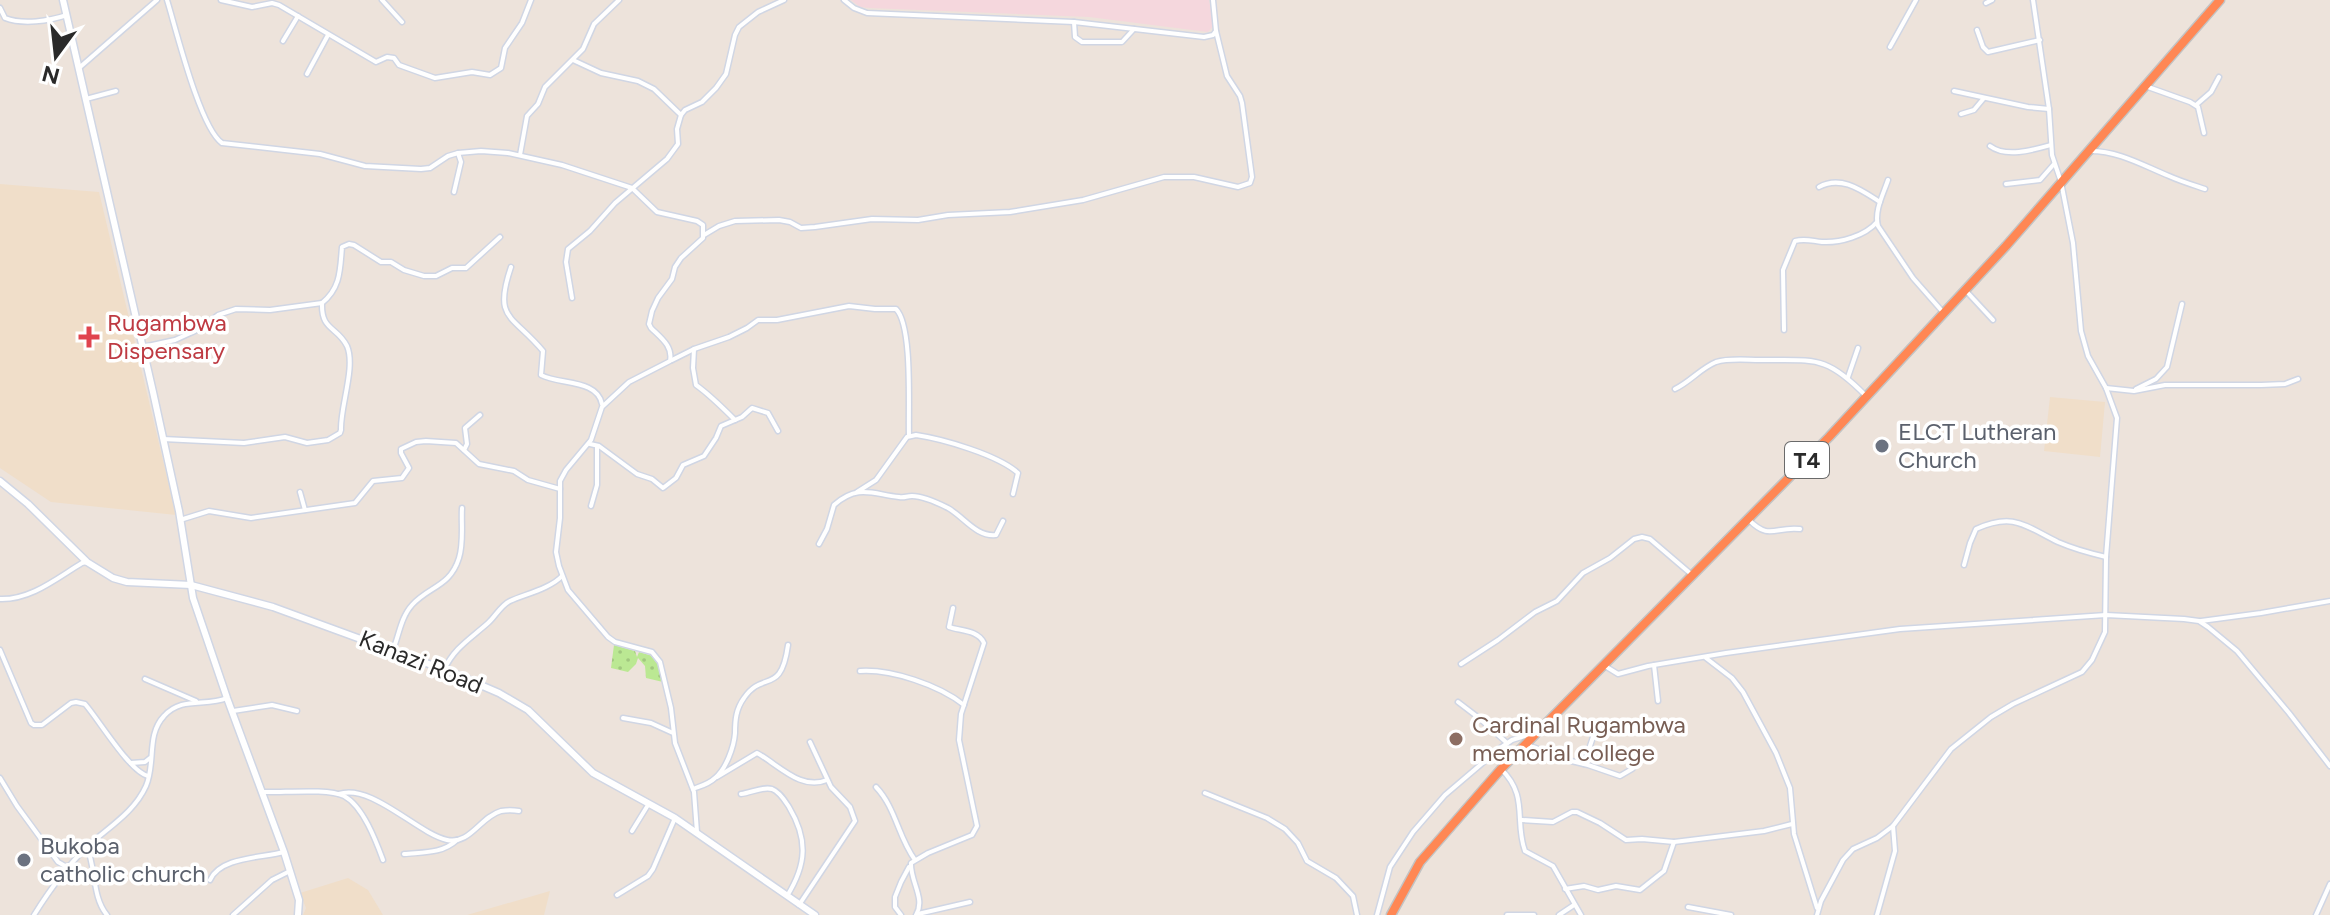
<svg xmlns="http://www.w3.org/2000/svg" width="2330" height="915" font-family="Figtree,sans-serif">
  <defs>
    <pattern id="grass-dots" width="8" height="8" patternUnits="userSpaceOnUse" patternTransform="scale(2)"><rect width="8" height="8" fill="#bbe893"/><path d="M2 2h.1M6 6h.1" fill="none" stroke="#a1c77f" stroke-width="1.8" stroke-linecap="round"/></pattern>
  </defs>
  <rect width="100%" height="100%" fill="#ede3db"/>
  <g fill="#f0dec9">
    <path d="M0 184 99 192 176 515 51 502 0 468Z"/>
    <path d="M2050 397 2105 402 2100 457 2044 451Z"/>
    <path d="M348 878 368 890 383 915H303L306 908 300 893Z"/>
    <path d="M550 891 544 915H467Z"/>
  </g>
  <path fill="#f5d7dd" d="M851 0H1209L1214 25 1208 32 1089 17 870 8 860 7Z"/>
  <path fill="url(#grass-dots)" d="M614 645 635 651 637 657 639 652 656 657 663 682 646 678 645 666 638 658 636 664 628 672 611 668Z"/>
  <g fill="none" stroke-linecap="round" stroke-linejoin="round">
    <g stroke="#d0d6e4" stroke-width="7">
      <g id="street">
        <path d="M167 0C176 29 200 128 222 143L320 154 365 166 421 169 430 168 448 156 458 153 481 151 508 153 562 165 632 188 657 212 697 221 703 225V238L681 258 675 267 672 279 658 298 652 311 649 324 651 328C661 338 673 346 670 361L629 382 602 407 591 440 566 470 560 481V518L556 552 559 566 568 590 608 637 615 642 652 652 660 662 671 708 675 743 694 792 697 832"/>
        <path d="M221 0 252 7 272 3 279 5 376 62 387 57 394 58 399 65 435 78 472 72 490 75 501 68 505 48 522 23 531 0"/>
        <path d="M382 0 402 22"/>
        <path d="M844 0 854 8 867 13 1074 22 1204 37 1213 35 1216 31 1213 0"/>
        <path d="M1986 3 1992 0"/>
        <path d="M0 8 5 18C23 25 49 21 67 15"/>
        <path d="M1074 22 1075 37 1082 42H1122L1134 29"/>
        <path d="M1977 30 1983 47 1988 52 2040 40"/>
        <path d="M283 41 298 16"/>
        <path d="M1890 47 1916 0"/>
        <path d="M573 60 601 73 638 81 654 89 681 115"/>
        <path d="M79 68 157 0"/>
        <path d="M307 74 328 35"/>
        <path d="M2148 87 2190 102 2198 107 2204 133"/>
        <path d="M1954 91 2028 107 2049 109"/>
        <path d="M86 99 116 91"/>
        <path d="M2196 105 2211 92 2219 77"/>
        <path d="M1961 114 1974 110 1984 98"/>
        <path d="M1990 146C2006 158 2033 150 2051 145"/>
        <path d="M2090 151C2119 151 2142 165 2169 176 2180 181 2193 185 2205 189"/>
        <path d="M520 155 527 116 538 104 545 87 583 49 594 24 619 0"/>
        <path d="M1888 180C1883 195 1874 211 1878 226L1913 278 1942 311"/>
        <path d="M2006 184 2040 180 2054 164"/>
        <path d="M1819 187C1841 175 1861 190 1880 202"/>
        <path d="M454 192 461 162 458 153"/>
        <path d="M704 235 719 226 735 221 779 220 790 222 801 228 815 227 872 219 918 220 948 215 1010 212 1083 200 1164 177H1194L1238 187 1250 183 1252 177 1242 103 1240 96 1227 76 1216 31"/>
        <path d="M511 267C493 320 512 314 543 351L541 375C560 385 597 379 602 404"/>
        <path d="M1967 292 1993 320"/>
        <path d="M572 298 566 262 568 249 590 231 615 203 667 159 678 144 677 129 681 115 685 110 702 102 716 88 726 74 735 35 739 27 758 12 784 0"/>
        <path d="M1784 330 1783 270 1795 241C1805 238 1812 241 1822 242 1840 243 1865 236 1877 222"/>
        <path d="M143 347 175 340 199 329 218 315 236 309 270 310 322 303"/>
        <path d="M694 349 693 368 696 385C710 395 722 407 735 420"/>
        <path d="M672 360 694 349 729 337 747 328 758 320H777L849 306 875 309H896C913 326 908 409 909 436"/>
        <path d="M1848 377 1858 348"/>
        <path d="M2106 388 2134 391 2165 385H2261L2285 384 2298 379"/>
        <path d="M1675 389C1690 382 1701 368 1716 362 1729 358 1746 360 1760 360 1815 361 1825 354 1866 396"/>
        <path d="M2136 389 2156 379 2167 367 2182 304"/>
        <path d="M163 439 244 443 285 437 307 443 328 440 340 433 341 430C340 407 356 367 347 346 337 326 321 331 322 303 341 288 340 269 342 247L349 244 354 245 381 262H391L404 270 424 276H436L452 268H466L500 237"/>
        <path d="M590 444 599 446 637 474 652 479 663 488 676 478 683 465 704 456 716 438 721 426 742 417 752 408 768 413 778 431"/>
        <path d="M464 450 467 444 465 428 480 415"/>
        <path d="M300 492 305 510"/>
        <path d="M857 492 876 480 907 437 916 435C943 439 998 455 1018 473L1013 494"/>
        <path d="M591 506 597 485V446"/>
        <path d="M180 520 209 511 251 518 355 503 373 481 402 478 409 468 401 453V449L416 442 426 441 456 443 479 464 514 471 528 480 560 489"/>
        <path d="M1749 520C1770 541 1775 526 1800 529"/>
        <path d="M819 544 827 529 834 505C858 484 872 494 899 497 905 498 906 496 912 496 923 496 938 503 948 508 964 517 976 537 996 535L1003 521"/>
        <path d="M1964 565 1970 543 1976 529C2014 512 2025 526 2058 542 2074 549 2089 553 2106 557"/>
        <path d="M0 599C31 600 57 578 82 563L87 562"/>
        <path d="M2201 621 2261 613 2330 601"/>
        <path d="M0 650 31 723 34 725H42L71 703 76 702 85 704C99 720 130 772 148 776"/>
        <path d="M393 650C399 635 401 617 412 605 429 586 450 587 459 558 464 542 461 524 462 508"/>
        <path d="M1706 658 1732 678 1743 692 1776 753 1790 788 1794 834 1817 908"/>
        <path d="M1461 664 1498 640 1535 612 1557 601 1583 573 1610 558 1634 539 1642 537 1650 539 1691 574"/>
        <path d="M1654 665 1658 701"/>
        <path d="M1605 666 1618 674 1648 666 1726 653 1900 629 2106 615 2184 619 2199 621 2208 627 2237 651 2289 713 2330 766"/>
        <path d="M444 670C454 648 470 639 488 623 495 617 501 605 510 601 526 594 551 588 562 576"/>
        <path d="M860 671C891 669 939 685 964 705"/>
        <path d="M145 679 196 701"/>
        <path d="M1458 702 1479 718 1507 743"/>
        <path d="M233 711 272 705 297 711"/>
        <path d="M623 718 651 723 673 733"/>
        <path d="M1528 745 1563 759 1588 765 1620 776 1632 769 1648 753"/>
        <path d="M131 763 145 762 150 758"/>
        <path d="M1584 764 1593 737"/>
        <path d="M1501 769C1529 796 1514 821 1525 851L1553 866 1581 915"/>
        <path d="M717 777 757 753C779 765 801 791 827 780"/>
        <path d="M0 778 17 806 58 862 65 866H70"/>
        <path d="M876 787C896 808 898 837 915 860"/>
        <path d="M693 789C701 786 709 784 715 778 726 769 734 747 735 733 735 720 736 709 744 698 763 670 781 696 788 645"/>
        <path d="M262 792C282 793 327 788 344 796 363 806 376 841 383 860"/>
        <path d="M1205 793 1267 818 1285 829 1298 843 1307 861 1336 878 1353 896 1357 915"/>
        <path d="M339 794C371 783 417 833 447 840 470 845 480 817 501 811 507 810 513 810 519 811"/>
        <path d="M741 794C751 793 763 786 772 789 780 792 785 801 789 807 808 839 807 864 787 896"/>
        <path d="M1522 820 1553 822 1572 812H1577L1600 823 1626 840 1642 839 1674 842 1764 831 1792 824"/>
        <path d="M632 831 648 805"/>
        <path d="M87 847C96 869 92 897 107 915"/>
        <path d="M404 854C423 852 442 854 457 840"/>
        <path d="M210 880C220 857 261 858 284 852"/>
        <path d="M1565 889 1584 886 1598 890 1616 886 1640 890 1664 871 1674 842"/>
        <path d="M617 895 648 876 653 869 675 818"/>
        <path d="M799 905 855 821 850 807 831 787 810 742"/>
        <path d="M1688 907 1731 915"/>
        <path d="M918 914 970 902"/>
        <path d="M34 915C49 891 66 867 87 847 107 828 134 813 146 786 156 763 146 735 164 716 182 696 205 707 227 698"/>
        <path d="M233 915 272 880 290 871"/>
        <path d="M901 915 895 907V897L901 882 909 867"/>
        <path d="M916 915C926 899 910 881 911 863L928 853 972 835 977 826 959 740 961 714 984 643C978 630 961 631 949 627L953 608"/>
        <path d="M1377 915 1390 867 1413 832 1445 795 1499 749 1512 740 1534 733"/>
        <path d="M1507 915H1534"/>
        <path d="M1559 915 1574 905"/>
        <path d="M1817 915 1821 901 1843 860 1853 849 1877 838 1893 826 1951 749 1991 717 2013 704 2082 672 2092 660 2105 632 2106 557 2117 418 2106 388 2088 356 2081 331 2073 243 2061 182 2052 155 2049 109 2033 0"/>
        <path d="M1877 915 1895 851 1893 826"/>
        <path d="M2316 915 2330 884"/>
      </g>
    </g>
    <g stroke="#d0d6e4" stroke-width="9">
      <g id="secondary">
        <path d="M63 0 153 392 179 511 193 598 227 698 284 852 299 900 298 915"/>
        <path d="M0 481 28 504 87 562 113 578 127 582 191 585 273 607 448 671 499 693 528 710 593 773 675 818 815 915"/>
      </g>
    </g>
    <g stroke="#c3c3c3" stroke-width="11">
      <path id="highway" d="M1391 915 1420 862 1501 769 1829 437 2006 246 2220 0"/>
    </g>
    <use href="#street" stroke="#fff" stroke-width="4"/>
    <use href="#secondary" stroke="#fff" stroke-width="6"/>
    <use href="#highway" stroke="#ff8754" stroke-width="8"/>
  </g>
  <path fill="#e0444e" stroke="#fff" stroke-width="3" d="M85 325h8v8h8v8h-8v8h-8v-8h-8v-8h8z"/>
  <g fill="#6b7280" stroke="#fff" stroke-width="3">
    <circle cx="1882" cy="446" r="8"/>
    <circle cx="24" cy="860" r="8"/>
  </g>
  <circle fill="#8d6e63" stroke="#fff" stroke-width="3" cx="1456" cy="739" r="8"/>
  <g text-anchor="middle" stroke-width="7" stroke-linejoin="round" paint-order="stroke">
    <rect fill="#fff" stroke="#6a6a6a" stroke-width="2" x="1785" y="442" width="44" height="36" rx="6"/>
    <g font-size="22" font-weight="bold" fill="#2a2a2a">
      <text x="1807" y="468">T4</text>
    </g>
    <g font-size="24" fill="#be3a42" stroke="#fff" text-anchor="start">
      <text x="107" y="331">Rugambwa<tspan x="107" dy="28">Dispensary</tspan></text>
    </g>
    <g font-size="24" fill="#5b616d" stroke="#fff" text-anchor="start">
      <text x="1898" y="440">ELCT Lutheran<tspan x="1898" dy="28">Church</tspan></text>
      <text x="40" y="854">Bukoba<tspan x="40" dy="28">catholic church</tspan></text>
    </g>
    <g font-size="24" fill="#2a2a2a" stroke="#fff">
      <text transform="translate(421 662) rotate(22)" y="8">Kanazi Road</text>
    </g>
    <g font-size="24" fill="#785e54" stroke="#fff" text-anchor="start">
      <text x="1472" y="733">Cardinal Rugambwa<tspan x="1472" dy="28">memorial college</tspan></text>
    </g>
  </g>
  <g transform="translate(56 56) rotate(195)" stroke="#ffffff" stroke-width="6" paint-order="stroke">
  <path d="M0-6L14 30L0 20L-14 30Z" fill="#2a2a2a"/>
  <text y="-12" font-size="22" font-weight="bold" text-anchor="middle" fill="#2a2a2a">N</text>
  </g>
</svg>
